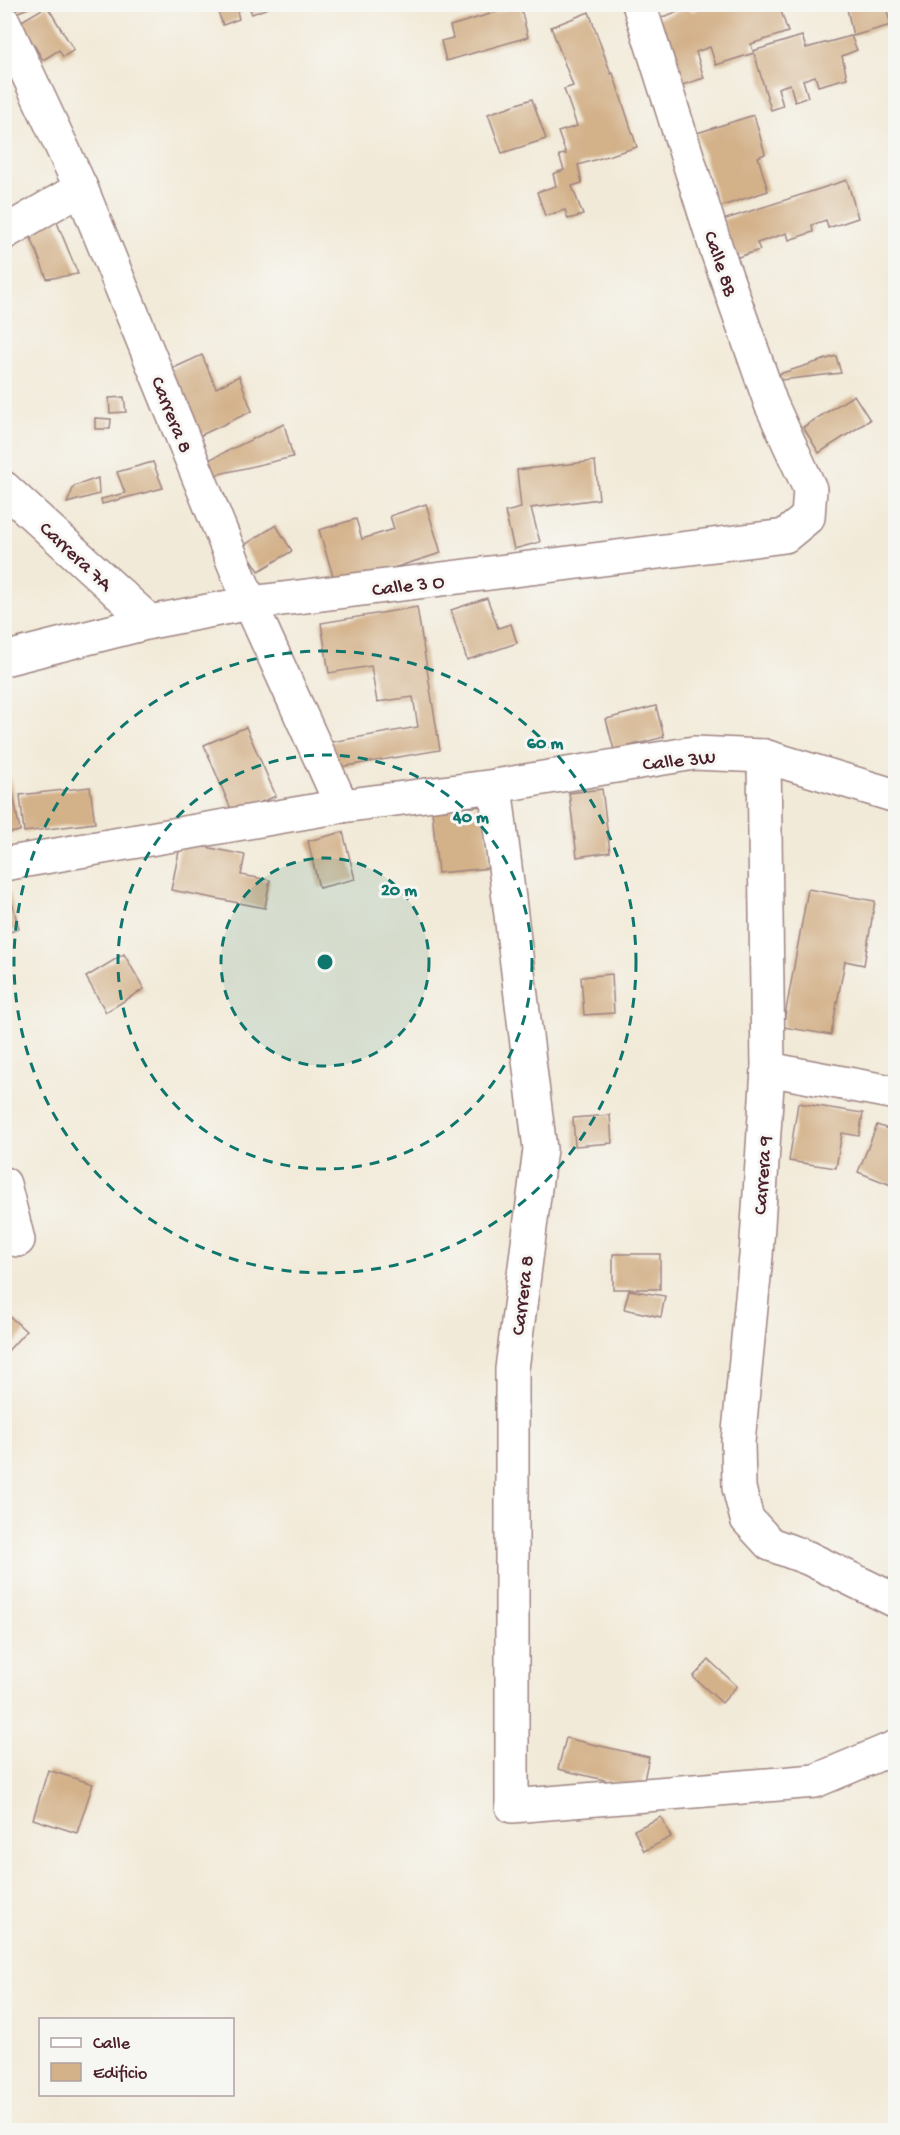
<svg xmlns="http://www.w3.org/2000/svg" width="900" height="2135" font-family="'Gochi Hand',sans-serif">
  <rect width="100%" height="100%" fill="#f6f6f2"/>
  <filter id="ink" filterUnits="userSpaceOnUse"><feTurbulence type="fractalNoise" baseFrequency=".0167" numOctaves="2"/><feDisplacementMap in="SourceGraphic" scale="12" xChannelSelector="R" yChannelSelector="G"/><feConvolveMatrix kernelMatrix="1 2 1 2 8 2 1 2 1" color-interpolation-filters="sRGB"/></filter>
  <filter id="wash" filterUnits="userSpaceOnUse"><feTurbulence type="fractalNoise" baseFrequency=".008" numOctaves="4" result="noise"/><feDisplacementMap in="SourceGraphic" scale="24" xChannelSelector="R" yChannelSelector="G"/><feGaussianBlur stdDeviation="1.35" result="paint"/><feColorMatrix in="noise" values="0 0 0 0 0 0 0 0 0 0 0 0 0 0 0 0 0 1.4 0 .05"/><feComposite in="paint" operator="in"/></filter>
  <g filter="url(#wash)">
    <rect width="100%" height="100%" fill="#f2ead8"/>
    <g id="blocks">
      <g fill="#d3b189">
        <path d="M13 4H38L16 13Z"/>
        <path d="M215 4H276V5L252 14 249 7 237 11 239 19 223 25Z"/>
        <path d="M846 4H885L891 25 853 36Z"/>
        <path d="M520 5 528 37 446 61 441 41 453 38 450 26Z"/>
        <path d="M703 5H779L788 32 751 44 753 51 802 36 806 48 851 36 857 50 842 56 847 78 818 86 815 76 803 80 808 97 795 102 790 84 778 88 783 106 771 110 754 53 716 65 710 47 696 52 704 78 676 87 657 19 690 7 691 11 697 10 696 7Z"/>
        <path d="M47 6 74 50 63 57 59 50 43 60 20 22Z"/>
        <path d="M589 12 611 74 613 73 637 147 578 165 582 183 572 186 583 215 568 219 565 210 545 216 537 192 556 186 553 174 564 170 559 155 566 154 558 132 577 126 564 89 573 86 551 27Z"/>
        <path d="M532 99 546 139 502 153 488 114Z"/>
        <path d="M754 115 765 154 758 157 768 191 719 207 697 133Z"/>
        <path d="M847 180 858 218 828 228 826 220 812 225 813 232 789 240 787 233 757 243 760 250 735 258 723 220Z"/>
        <path d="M54 215 78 274 47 279 27 227Z"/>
        <path d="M202 355 216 388 239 376 252 411 191 440 167 371Z"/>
        <path d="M836 356 841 373 781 380 779 374Z"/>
        <path d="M854 395 870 420 819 453 803 427Z"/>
        <path d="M124 397 126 412 110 413 109 398Z"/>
        <path d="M95 418 111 419 110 429H95Z"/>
        <path d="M284 424 293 457 206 477 200 464Z"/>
        <path d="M595 461 599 499 531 508 540 542 514 549 505 512 521 508 517 470Z"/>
        <path d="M153 462 163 488 102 504 101 499 125 493 117 472Z"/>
        <path d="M98 478 99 494 67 503 74 486Z"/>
        <path d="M426 504 441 553 336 586 319 530 356 519 362 539 394 529 390 516Z"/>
        <path d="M276 525 292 551 259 571 243 546Z"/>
        <path d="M487 598 498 628 511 624 517 643 467 660 451 610Z"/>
        <path d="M417 607 440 750 335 768 331 742 418 727 413 697 377 702 371 666 329 673 321 623Z"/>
        <path d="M656 706 664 737 614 750 606 719Z"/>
        <path d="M246 727 276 796 233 814 204 745Z"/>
        <path d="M4 746 20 831 4 834Z"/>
        <path d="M90 787 95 823 24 832 20 795Z"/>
        <path d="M602 789 610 852 577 857 569 793Z"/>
        <path d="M484 806 490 868 438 873 432 811Z"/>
        <path d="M343 832 355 879 319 888 308 841Z"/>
        <path d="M181 842 245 855 241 875 270 880 265 908 171 890Z"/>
        <path d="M808 889 875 901 864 965 845 961 831 1035 783 1027Z"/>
        <path d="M9 891 19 929 4 934V892Z"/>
        <path d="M124 954 144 989 106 1012 86 977Z"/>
        <path d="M612 974 614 1013 584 1015 581 977Z"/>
        <path d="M798 1103 863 1113 859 1136 842 1133 836 1168 789 1161Z"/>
        <path d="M610 1115 612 1143 575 1146 573 1118Z"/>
        <path d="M877 1125 896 1132V1187L858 1172Z"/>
        <rect x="613" y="1254" width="47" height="35"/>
        <path d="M629 1290 665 1296 661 1317 624 1309Z"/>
        <path d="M4 1311 26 1331 4 1355Z"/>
        <path d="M709 1660 737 1686 722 1703 693 1677Z"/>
        <path d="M566 1738 649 1757 642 1789 558 1769Z"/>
        <path d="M48 1770 93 1784 77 1833 33 1819Z"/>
        <path d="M661 1817 671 1837 644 1851 634 1830Z"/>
      </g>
    </g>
  </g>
  <g filter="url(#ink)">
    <use href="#blocks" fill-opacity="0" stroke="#9e8482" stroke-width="1.5"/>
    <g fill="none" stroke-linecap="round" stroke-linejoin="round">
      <g stroke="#9e8482" stroke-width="36">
        <g id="minor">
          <path d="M4 23 81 188 250 603 342 806"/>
          <path d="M4 233 81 188"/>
          <path d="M4 488 150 622"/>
          <path d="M4 659 150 622 250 603 785 536 808 517 810 489 771 404 716 248 639 4"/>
          <path d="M764 756 768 1069 756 1256 738 1442 739 1488 747 1519 770 1544 808 1558 896 1601"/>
          <path d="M495 786 540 1149 512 1369V1806L815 1781 896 1747"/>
          <path d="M4 864 342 806 495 786 694 753 764 756 896 796"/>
          <path d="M768 1069 896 1093"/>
          <path d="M4 1184 18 1240"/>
        </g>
      </g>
      <use href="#minor" stroke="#fff" stroke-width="33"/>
    </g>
  </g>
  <circle cx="325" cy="962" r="104" fill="#0f766e" fill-opacity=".12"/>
  <g fill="none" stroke="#0f766e" stroke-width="3" stroke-dasharray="10 8">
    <circle cx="325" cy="962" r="104"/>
    <circle cx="325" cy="962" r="207"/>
    <circle cx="325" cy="962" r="311"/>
  </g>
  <g text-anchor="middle" stroke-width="6" stroke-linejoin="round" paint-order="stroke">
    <g font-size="20" fill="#4a1f2b" stroke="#f6f6f2">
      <text transform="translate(722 263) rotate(71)" y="7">Calle 8B</text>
      <text transform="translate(173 414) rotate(68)" y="7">Carrera 8</text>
      <text transform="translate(77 555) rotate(43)" y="7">Carrera 7A</text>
      <text transform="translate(408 584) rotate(-7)" y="7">Calle 3 O</text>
      <text transform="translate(679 759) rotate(-6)" y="7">Calle 3W</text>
      <text transform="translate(761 1175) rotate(-86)" y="7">Carrera 9</text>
      <text transform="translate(521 1295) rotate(-83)" y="7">Carrera 8</text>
    </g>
  </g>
  <circle cx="325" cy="962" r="9" fill="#0f766e" stroke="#f6f6f2" stroke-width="3"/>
  <g font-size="18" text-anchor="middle" font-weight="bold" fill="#0f766e" stroke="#f6f6f2" stroke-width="6" stroke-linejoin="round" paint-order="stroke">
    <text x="545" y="748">60 m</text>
    <text x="471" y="822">40 m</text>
    <text x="399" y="895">20 m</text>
  </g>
  <rect width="900" height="2135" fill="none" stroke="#f6f6f2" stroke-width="24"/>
  <rect x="39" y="2018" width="195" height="78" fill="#f6f6f2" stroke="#b1a0a2" stroke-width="1.5"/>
  <rect x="51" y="2038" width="30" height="9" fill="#ffffff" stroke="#b1a0a2" stroke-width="1.5"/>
  <text x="93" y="2048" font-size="18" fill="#4a1f2b">Calle</text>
  <rect x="51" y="2063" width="30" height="18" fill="#d3b189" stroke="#b1a0a2" stroke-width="1.5"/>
  <text x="93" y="2078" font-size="18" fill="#4a1f2b">Edificio</text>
</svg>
